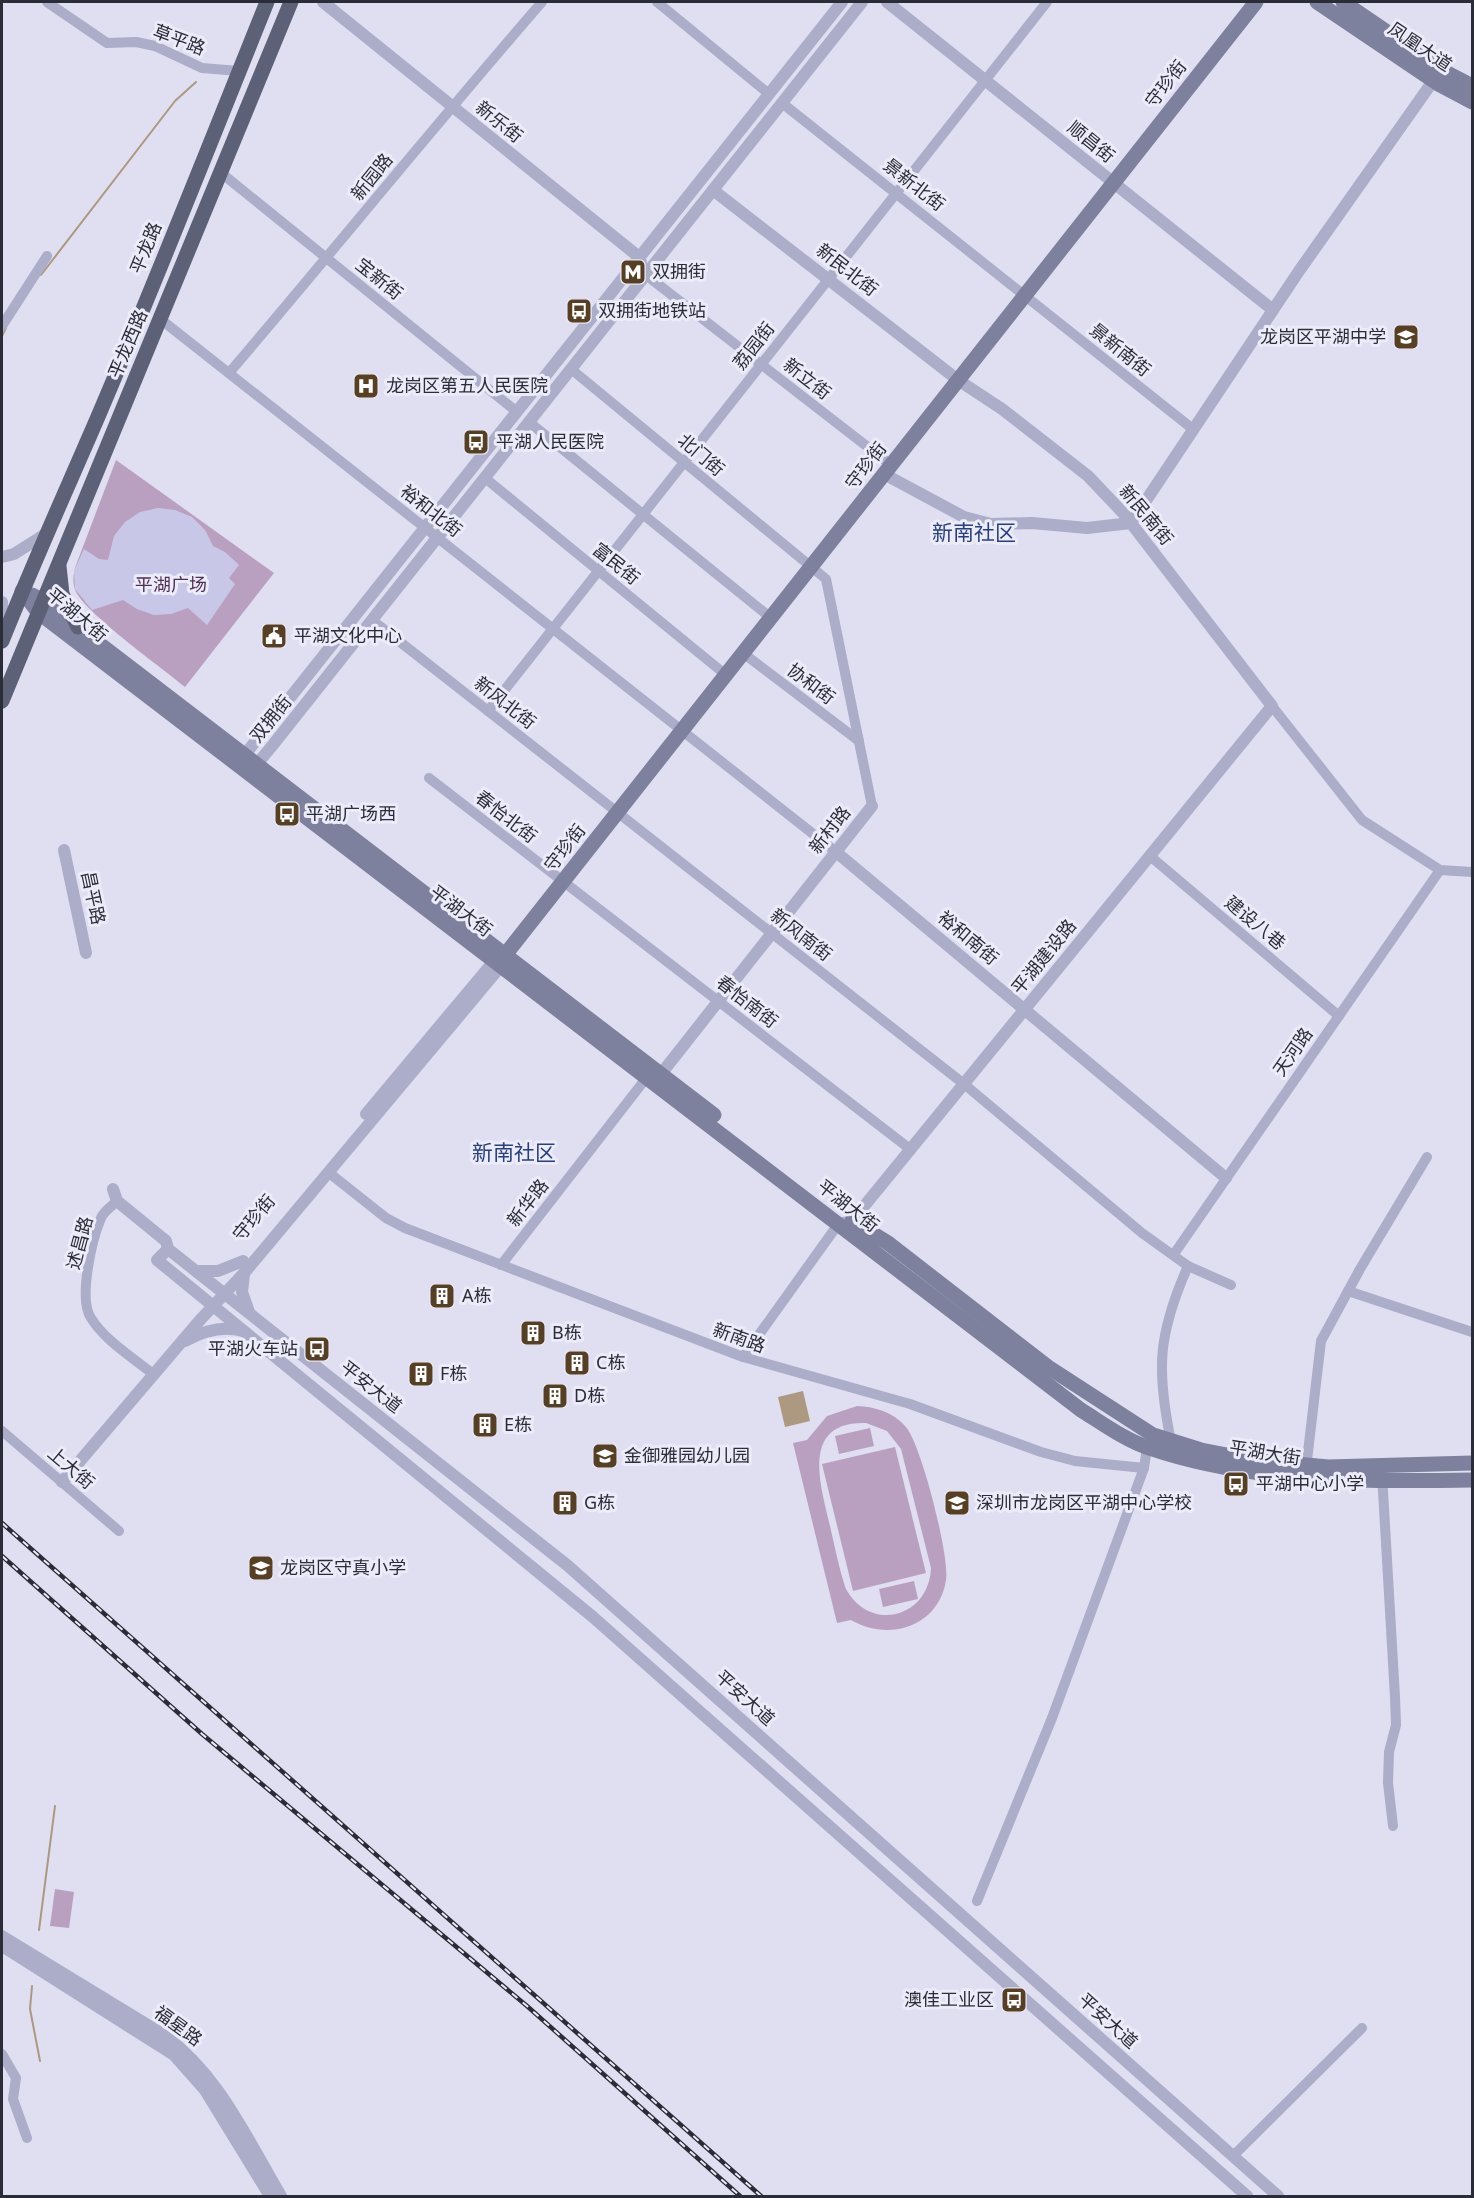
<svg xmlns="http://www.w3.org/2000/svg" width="1474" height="2198" font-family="'Noto Sans','Noto Sans SC',sans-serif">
  <rect width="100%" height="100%" fill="#dfdff1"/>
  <g fill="#baa0c0" fill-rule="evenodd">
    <path d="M116 460 274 573 185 687C161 667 89 616 76 592 72 583 73 574 76 565Z"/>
    <path d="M857 1406C876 1407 893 1412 906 1427 921 1444 950 1557 946 1580 939 1627 888 1642 851 1620L837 1623 793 1443 807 1440 827 1416ZM866 1423 887 1431 901 1449 931 1568C929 1618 870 1633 846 1589 839 1569 835 1547 830 1526 821 1487 799 1421 866 1423Z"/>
    <path d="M870 1428 874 1446 839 1454 835 1436Z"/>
    <path d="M895 1447 926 1573 853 1591 822 1464Z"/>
    <path d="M914 1581 918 1599 883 1607 879 1589Z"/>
    <path d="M55 1889 74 1892 69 1928 50 1926Z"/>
  </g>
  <path fill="#c9c7e8" d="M158 508 175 510 192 517 205 530 213 546 225 552 239 565 229 578 235 584 207 625 188 608 171 614 154 615 137 609 123 600 92 610 75 589 74 571 84 549 99 559 108 560 114 536 125 522 140 512Z"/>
  <path fill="#ad9880" d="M803 1391 810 1421 785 1427 778 1397Z"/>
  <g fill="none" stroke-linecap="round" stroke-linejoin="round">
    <g stroke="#ad9880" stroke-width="2">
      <path d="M41 275 175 101 196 82"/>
      <path d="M2 336 6 328"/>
      <path d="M39 1930 55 1806"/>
      <path d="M32 1986 30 2009 40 2061"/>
    </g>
    <g stroke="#abadc9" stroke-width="10">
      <path d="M47 2 107 43 136 42 155 46 202 68 239 71"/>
      <path d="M657 2 769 94"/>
      <path d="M782 103 1194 430"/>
      <path d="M220 172 517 412"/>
      <path d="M646 275 891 465"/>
      <path d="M159 318 836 852"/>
      <path d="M2 326 47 256"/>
      <path d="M571 369 826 579 872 806"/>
      <path d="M229 373C334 250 436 124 542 2"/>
      <path d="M529 422 771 618"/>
      <path d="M485 478 726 675"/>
      <path d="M372 620 964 1084 1142 1233 1188 1266C1158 1334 1156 1369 1171 1441"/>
      <path d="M743 653 859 741"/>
      <path d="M1272 706 1362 820 1440 870 1472 872"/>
      <path d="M488 711 1047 2"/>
      <path d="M429 778 910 1149"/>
      <path d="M1150 856 1339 1016"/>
      <path d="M328 1172 386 1218 405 1228 743 1357 910 1404 1041 1452 1075 1461 1144 1468 1147 1448"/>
      <path d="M117 1201C112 1206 104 1211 101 1218 92 1239 78 1299 91 1318 105 1341 134 1358 154 1375"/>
      <path d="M1174 1254 1440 870"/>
      <path d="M501 1265 647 1077"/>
      <path d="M1188 1266 1231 1285"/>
      <path d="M1348 1291 1472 1332"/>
      <path d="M743 1357 839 1223"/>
      <path d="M2 1431 119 1531"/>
      <path d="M1306 1469 1321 1341 1360 1269 1427 1157"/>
      <path d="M1382 1474 1395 1697 1396 1725 1389 1752 1388 1783 1393 1826"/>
      <path d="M977 1901 1052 1718 1144 1468"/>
      <path d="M2 2054 16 2078 13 2099 27 2138"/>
      <path d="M1233 2156 1362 2028"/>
    </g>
    <g stroke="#abadc9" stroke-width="12">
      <path d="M323 2 639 257 641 263"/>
      <path d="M887 2 1273 310"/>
      <path d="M713 190 958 380 1002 409 1088 476 1124 514 1272 706 852 1221 843 1223"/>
      <path d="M884 474 964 517 991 524 1032 523 1087 528 1131 523 1299 271 1438 74"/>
      <path d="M2 557 14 554 44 535"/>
      <path d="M2 602V630"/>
      <path d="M239 762 842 2"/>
      <path d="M248 764H257L272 746 862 2"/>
      <path d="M64 850 86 953"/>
      <path d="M836 852 1226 1178"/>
      <path d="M661 1074 872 806"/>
      <path d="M366 1114 494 961 502 957"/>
      <path d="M113 1189 117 1201 166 1241 168 1249 567 1565 1278 2196"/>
      <path d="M168 1249 157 1260 593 1617 1247 2196"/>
      <path d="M196 1271H218L243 1261"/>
      <path d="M244 1274 242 1292 249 1312"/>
      <path d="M185 1341C203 1331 222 1325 243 1331"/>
      <path d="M62 1482 201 1319 245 1272 501 966 504 958"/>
      <path d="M2 1936 161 2033C218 2072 247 2139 281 2196"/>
      <path d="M2 1946 174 2055 205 2090 270 2196"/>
    </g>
    <g stroke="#7d819d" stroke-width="15">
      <path d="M1317 2 1440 85 1472 102"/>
      <path d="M1343 2 1447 73 1472 86"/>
      <path d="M22 591 38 612 1081 1410C1102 1423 1125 1440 1149 1448 1255 1484 1363 1481 1472 1480"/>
      <path d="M32 595 42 600 714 1115"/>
      <path d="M505 955 1256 2"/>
      <path d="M852 1221 888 1243 1048 1367 1153 1435 1201 1450 1253 1460 1328 1467 1472 1463"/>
    </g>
    <g stroke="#5c6178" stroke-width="15">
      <path d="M59 566 62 594 78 627"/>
      <path d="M2 641C32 566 65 493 97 419 156 281 211 141 267 2"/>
      <path d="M2 701 291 2"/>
    </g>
    <g stroke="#2a2d37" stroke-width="4.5">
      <g id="rail">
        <path d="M2 1523 761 2196"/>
        <path d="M2 1556 202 1734 527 2006 740 2196"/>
      </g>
    </g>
    <use href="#rail" stroke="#ecebf9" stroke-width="2" stroke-dasharray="7" stroke-linecap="butt"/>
  </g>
  <defs>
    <g id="metro-square" transform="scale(1.35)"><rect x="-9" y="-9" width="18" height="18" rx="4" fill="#563f22" stroke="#ecebf9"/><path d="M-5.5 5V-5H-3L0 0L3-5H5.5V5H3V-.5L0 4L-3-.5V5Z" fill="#fff"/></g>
    <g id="bus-square" transform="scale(1.35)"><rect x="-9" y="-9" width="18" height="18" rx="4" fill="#563f22" stroke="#ecebf9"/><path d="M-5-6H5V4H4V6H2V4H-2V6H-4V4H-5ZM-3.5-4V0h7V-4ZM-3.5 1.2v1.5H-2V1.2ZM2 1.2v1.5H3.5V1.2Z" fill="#fff"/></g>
    <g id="school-square" transform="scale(1.35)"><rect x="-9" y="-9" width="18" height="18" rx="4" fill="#563f22" stroke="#ecebf9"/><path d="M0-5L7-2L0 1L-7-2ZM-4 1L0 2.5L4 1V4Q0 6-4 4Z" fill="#fff"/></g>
    <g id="hospital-square" transform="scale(1.35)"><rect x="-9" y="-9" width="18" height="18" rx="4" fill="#563f22" stroke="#ecebf9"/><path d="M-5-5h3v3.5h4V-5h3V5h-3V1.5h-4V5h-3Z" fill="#fff"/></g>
    <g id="civic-square" transform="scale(1.35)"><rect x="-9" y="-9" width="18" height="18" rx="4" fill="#563f22" stroke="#ecebf9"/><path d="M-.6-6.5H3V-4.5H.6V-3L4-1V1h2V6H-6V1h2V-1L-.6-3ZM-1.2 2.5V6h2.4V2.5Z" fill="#fff"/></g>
    <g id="building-square" transform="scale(1.35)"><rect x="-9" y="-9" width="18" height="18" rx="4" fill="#563f22" stroke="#ecebf9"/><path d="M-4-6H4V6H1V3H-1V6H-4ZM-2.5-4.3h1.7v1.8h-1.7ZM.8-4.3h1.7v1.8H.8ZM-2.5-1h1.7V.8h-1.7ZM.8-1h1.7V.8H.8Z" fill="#fff"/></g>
  </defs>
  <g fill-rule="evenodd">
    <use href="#metro-square" x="633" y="272"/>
    <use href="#bus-square" x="579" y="311"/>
    <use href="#school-square" x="1406" y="337"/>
    <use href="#hospital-square" x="366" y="386"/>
    <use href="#bus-square" x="476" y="442"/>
    <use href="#civic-square" x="274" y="636"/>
    <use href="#bus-square" x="287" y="814"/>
    <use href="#building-square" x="442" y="1296"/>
    <use href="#building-square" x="533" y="1333"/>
    <use href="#bus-square" x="317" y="1349"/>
    <use href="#building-square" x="577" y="1363"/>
    <use href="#building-square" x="421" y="1374"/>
    <use href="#building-square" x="555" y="1396"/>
    <use href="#building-square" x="485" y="1425"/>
    <use href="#school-square" x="605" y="1456"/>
    <use href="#bus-square" x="1236" y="1484"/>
    <use href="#building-square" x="565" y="1503"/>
    <use href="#school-square" x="957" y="1503"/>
    <use href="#school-square" x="261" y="1568"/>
    <use href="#bus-square" x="1014" y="2000"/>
  </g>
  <g text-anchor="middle" stroke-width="6" stroke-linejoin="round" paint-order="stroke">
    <g font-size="18" fill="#2a2d37" stroke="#ecebf9">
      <text transform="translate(179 40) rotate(21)" y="6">草平路</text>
      <text transform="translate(1420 47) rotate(34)" y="6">凤凰大道</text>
      <text transform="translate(1166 84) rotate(-52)" y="6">守珍街</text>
      <text transform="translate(499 122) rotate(39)" y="6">新乐街</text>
      <text transform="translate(1091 142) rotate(39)" y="6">顺昌街</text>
      <text transform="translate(372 177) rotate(-51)" y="6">新园路</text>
      <text transform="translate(914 185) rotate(38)" y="6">景新北街</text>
      <text transform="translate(146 248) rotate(-68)" y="6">平龙路</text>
      <text transform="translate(847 270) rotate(38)" y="6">新民北街</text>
      <text transform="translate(379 279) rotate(39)" y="6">宝新街</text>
      <text transform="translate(128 344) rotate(-67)" y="6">平龙西路</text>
      <text transform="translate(754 346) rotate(-52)" y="6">荔园街</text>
      <text transform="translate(1120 350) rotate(39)" y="6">景新南街</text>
      <text transform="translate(807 379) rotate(38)" y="6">新立街</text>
      <text transform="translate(701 455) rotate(40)" y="6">北门街</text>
      <text transform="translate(866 466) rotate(-52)" y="6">守珍街</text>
      <text transform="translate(431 511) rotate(38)" y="6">裕和北街</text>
      <text transform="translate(1146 515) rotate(50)" y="6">新民南街</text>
      <text transform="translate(616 564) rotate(39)" y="6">富民街</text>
      <text transform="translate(77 615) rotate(40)" y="6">平湖大街</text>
      <text transform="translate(811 684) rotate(37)" y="6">协和街</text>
      <text transform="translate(505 703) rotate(38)" y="6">新风北街</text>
      <text transform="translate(271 719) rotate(-51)" y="6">双拥街</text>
      <text transform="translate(506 817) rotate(38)" y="6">春怡北街</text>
      <text transform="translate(830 830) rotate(-52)" y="6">新村路</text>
      <text transform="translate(565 848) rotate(-52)" y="6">守珍街</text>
      <text transform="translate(93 898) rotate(78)" y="6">昌平路</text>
      <text transform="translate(461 911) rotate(37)" y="6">平湖大街</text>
      <text transform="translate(1255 923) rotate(40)" y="6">建设八巷</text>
      <text transform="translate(801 935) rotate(38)" y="6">新风南街</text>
      <text transform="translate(968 938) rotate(40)" y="6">裕和南街</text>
      <text transform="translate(1044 957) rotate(-51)" y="6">平湖建设路</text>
      <text transform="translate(747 1002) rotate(38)" y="6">春怡南街</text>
      <text transform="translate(1293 1052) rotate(-55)" y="6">天河路</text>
      <text transform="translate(528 1203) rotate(-52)" y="6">新华路</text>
      <text transform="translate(848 1206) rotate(38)" y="6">平湖大街</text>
      <text transform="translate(254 1218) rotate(-50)" y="6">守珍街</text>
      <text transform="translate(80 1243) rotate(-75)" y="6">述昌路</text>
      <text transform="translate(739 1338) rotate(20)" y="6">新南路</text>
      <text transform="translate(371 1387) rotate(38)" y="6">平安大道</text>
      <text transform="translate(1265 1453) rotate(9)" y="6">平湖大街</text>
      <text transform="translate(71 1468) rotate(40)" y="6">上大街</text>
      <text transform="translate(745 1698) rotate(42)" y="6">平安大道</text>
      <text transform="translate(1108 2021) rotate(42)" y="6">平安大道</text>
      <text transform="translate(178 2026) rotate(36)" y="6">福星路</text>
    </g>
    <g font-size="18" fill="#2a2d37" stroke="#ecebf9" text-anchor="start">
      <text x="652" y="278">双拥街</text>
      <text x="598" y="317">双拥街地铁站</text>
      <text x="1386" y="343" text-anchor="end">龙岗区平湖中学</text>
      <text x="386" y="392">龙岗区第五人民医院</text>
      <text x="496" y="448">平湖人民医院</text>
      <text x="294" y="642">平湖文化中心</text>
      <text x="306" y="820">平湖广场西</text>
      <text x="462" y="1302">A栋</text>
      <text x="552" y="1339">B栋</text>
      <text x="298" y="1355" text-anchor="end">平湖火车站</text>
      <text x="596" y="1369">C栋</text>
      <text x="440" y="1380">F栋</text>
      <text x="574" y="1402">D栋</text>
      <text x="504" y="1431">E栋</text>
      <text x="624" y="1462">金御雅园幼儿园</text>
      <text x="1256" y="1490">平湖中心小学</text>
      <text x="584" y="1509">G栋</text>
      <text x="976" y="1509">深圳市龙岗区平湖中心学校</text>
      <text x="280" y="1574">龙岗区守真小学</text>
      <text x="994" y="2006" text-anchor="end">澳佳工业区</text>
    </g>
    <g font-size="18" fill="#4f2f54" stroke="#ecebf9">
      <text x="171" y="591">平湖广场</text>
    </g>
    <g font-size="21" fill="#284081" stroke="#ecebf9">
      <text x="974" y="540">新南社区</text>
      <text x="514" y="1160">新南社区</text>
    </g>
  </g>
  <rect width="1474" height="2198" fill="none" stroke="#2a2d37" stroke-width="6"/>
</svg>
